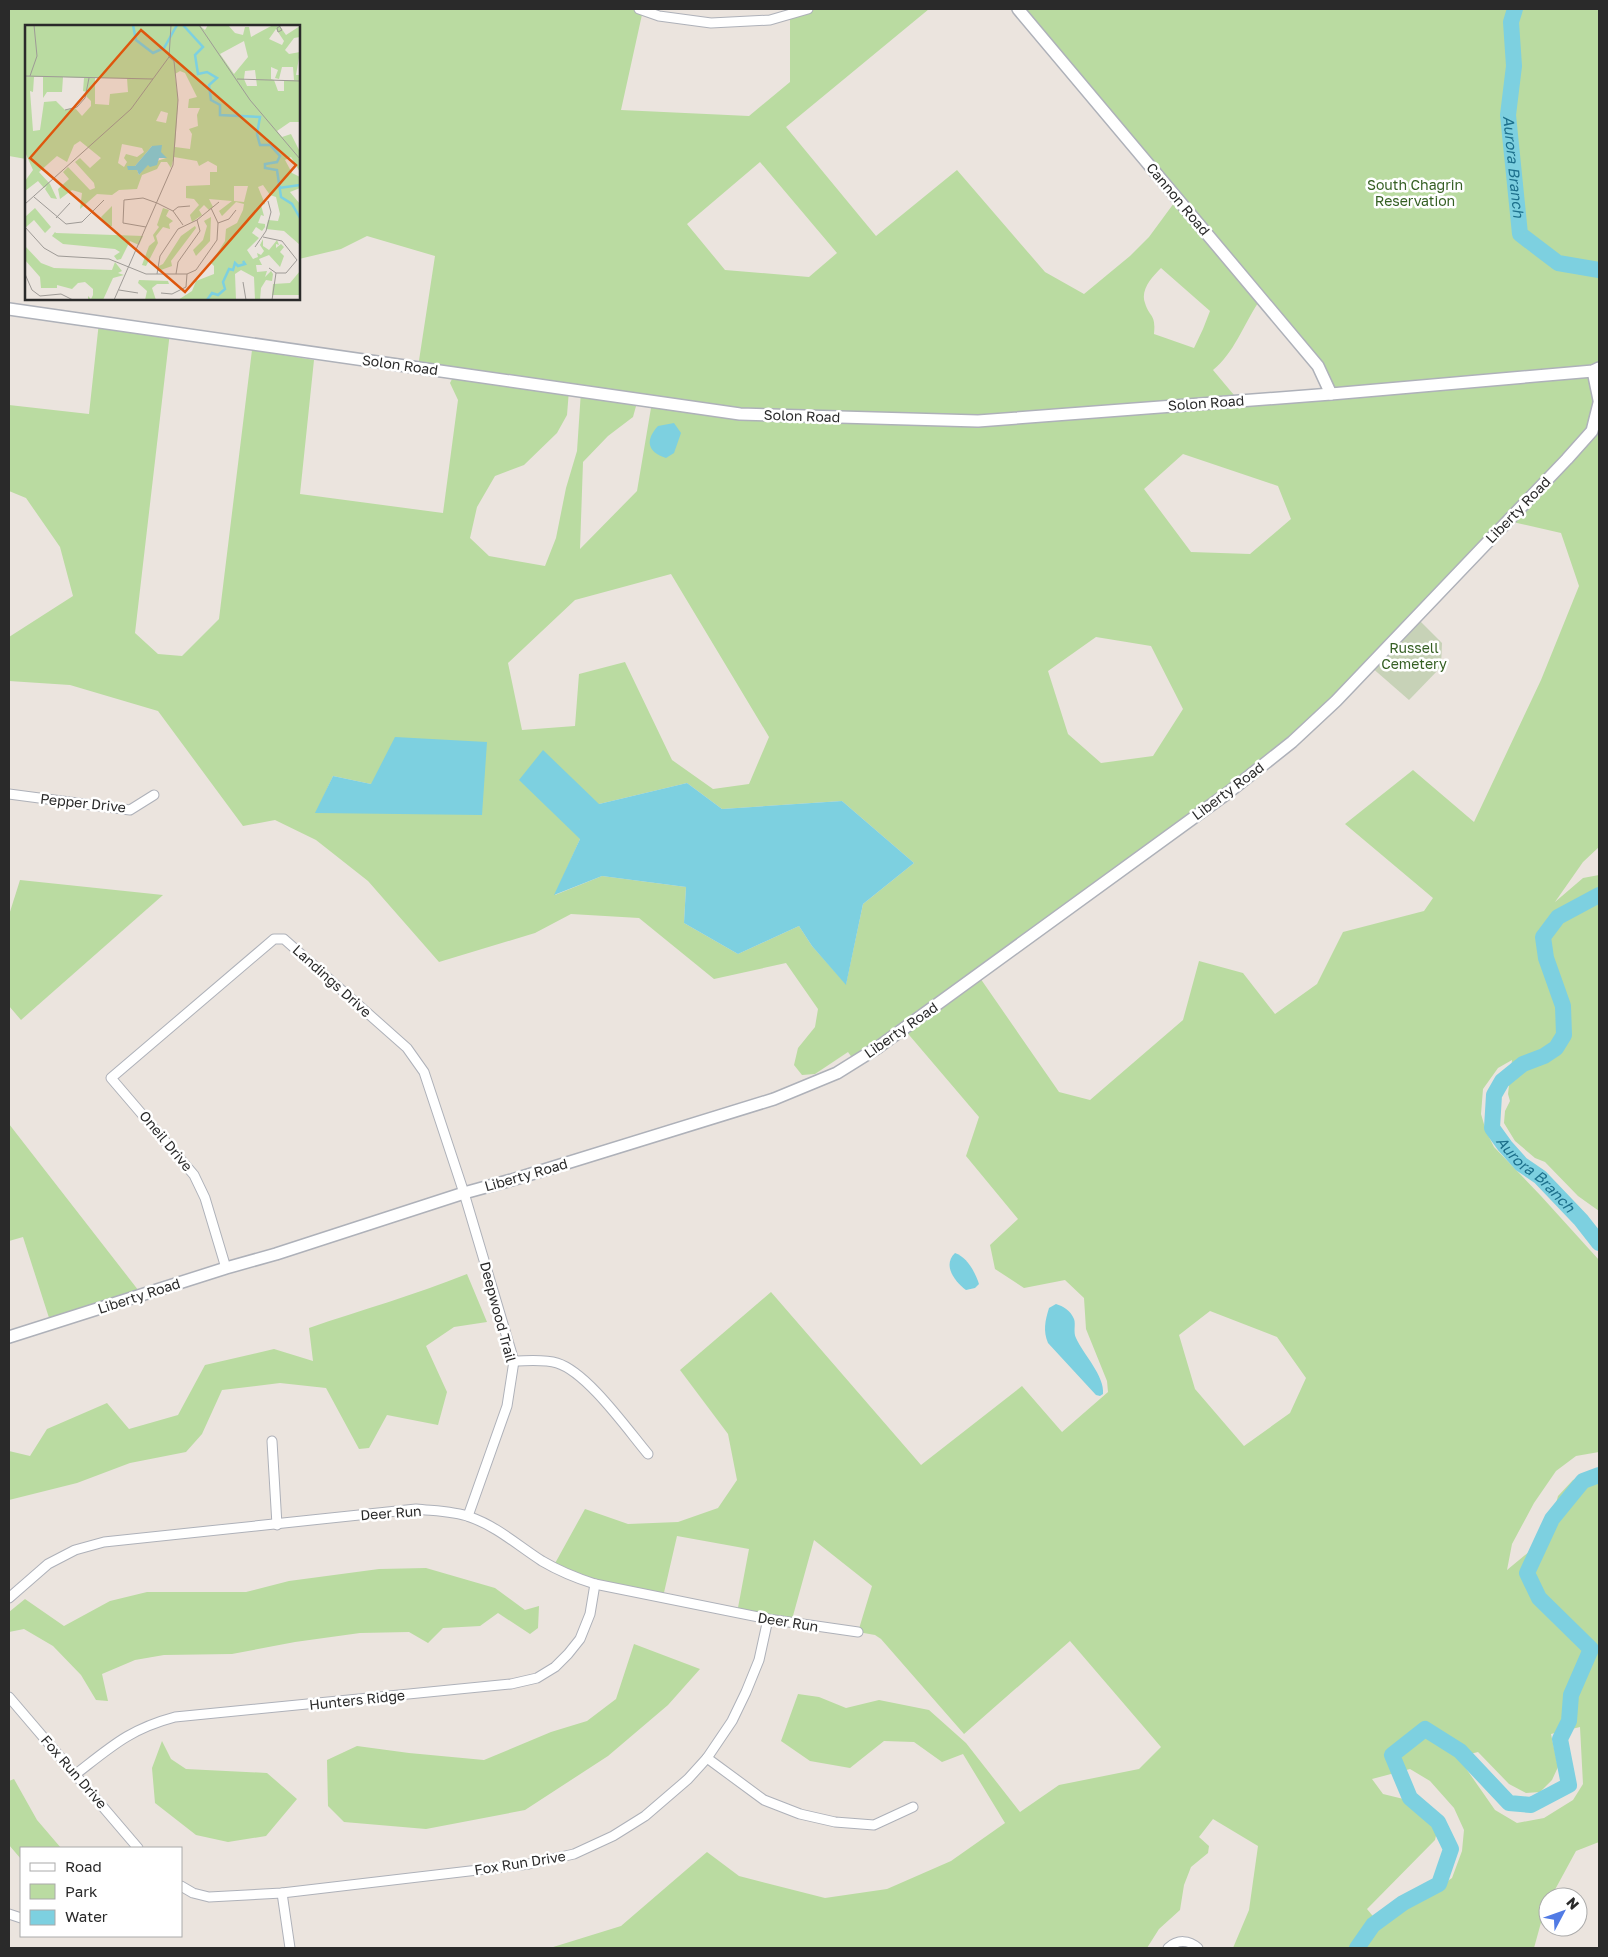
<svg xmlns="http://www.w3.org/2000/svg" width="1608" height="1957" font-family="'Golos Text',sans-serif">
  <rect width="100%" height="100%" fill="#ebe4de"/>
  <g fill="#badba1" fill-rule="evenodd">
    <path d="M9 9H639L643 10 621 110 749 116 790 82V14L808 9H929L786 127 876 236 957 170 1045 272 1084 294 1130 256 1149 237 1174 203 1258 303C1243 326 1234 353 1213 370L1239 401 1330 394 1318 366 1018 9H1599V847L1583 862 1555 902 1583 878 1599 875V1211L1578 1196 1545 1162 1535 1158 1515 1141 1504 1123 1505 1111 1510 1101 1508 1094 1512 1060 1498 1068 1483 1089 1481 1114 1486 1131 1494 1147 1541 1196 1599 1260V1452L1576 1456 1556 1471 1534 1503 1512 1544 1507 1570 1547 1537 1558 1496 1573 1480 1592 1472H1599V1842L1576 1851 1551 1897H1548L1534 1948H1233L1249 1910 1258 1846 1213 1819 1199 1837 1209 1846 1208 1853 1191 1867 1184 1885 1180 1910 1159 1929 1147 1948H550L621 1926 707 1852 739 1876 825 1898 887 1889 951 1861 1005 1823 963 1754 942 1762 914 1742 884 1741 850 1768 810 1761 781 1741 798 1694 819 1697 846 1708 879 1700 929 1710 966 1743 1020 1812 1059 1785 1139 1769 1161 1747 1070 1641 964 1734 881 1639 875 1635 858 1632 872 1586 814 1540 791 1623 737 1613 749 1549 677 1536 663 1597 627 1589 553 1567 585 1509 628 1524 678 1522 718 1508 737 1480 728 1434 680 1370 771 1292 921 1465 1022 1386 1062 1432 1108 1392 1107 1381 1086 1329 1084 1298 1065 1280 1024 1288 995 1269 990 1245 1018 1219 966 1156 979 1117 904 1029 855 1062 848 1052 815 1074 802 1075 794 1065 798 1048 815 1027 818 1009 786 963 714 979 639 918 571 914 535 933 439 962 368 881 316 840 275 820 243 826 158 711 70 685 9 681V637L73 596 60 547 26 498 9 491V405L89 414 99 322 170 332 135 633 158 654 182 656 219 619 252 350 314 360 300 494 443 513 458 400 450 383 455 373 418 367 435 256 367 236 341 249 299 259V26H26V159L9 156ZM760 162 837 253 809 277 725 270 687 224ZM1161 268 1210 311 1203 329 1194 348 1154 334C1156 313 1150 319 1145 303 1140 290 1152 277 1161 268ZM569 390 581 391 577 451 566 488 556 538 545 566 489 556 470 538 477 507 495 476 524 465 557 433 567 415ZM638 399 652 402 637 491 580 549 583 462 608 436 633 417ZM1183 454 1278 486 1291 519 1250 554 1191 552 1144 489ZM1508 521 1561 533 1579 586 1541 680 1474 822 1413 770 1345 824 1433 898 1424 911 1343 932 1317 984 1275 1014 1243 973 1199 961 1183 1020 1090 1100 1059 1092 978 975 1292 742ZM671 574 769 737 749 784 713 789 672 760 625 662 579 674 575 726 522 730 508 663 575 600ZM1096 637 1151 646 1183 709 1153 756 1101 763 1068 734 1048 671ZM333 776 371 784 316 813ZM687 783 722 809 842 801 914 863 863 904 846 984 812 946 799 926 738 954 684 923 686 887 602 876 555 895 580 839 599 804ZM1210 1311 1277 1337 1306 1378 1290 1413 1244 1446 1195 1389 1179 1335ZM1580 1727 1583 1784 1573 1800 1544 1818 1517 1823 1495 1810 1458 1757 1478 1752 1509 1784 1526 1793 1540 1792 1552 1780 1558 1767 1551 1734ZM1410 1769 1430 1781 1454 1808 1464 1830 1462 1851 1452 1878 1381 1926 1367 1909 1435 1840 1438 1827 1432 1812 1424 1804 1383 1794 1372 1779Z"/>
    <path d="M20 880 163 895 21 1020 9 1006V915Z"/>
    <path d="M9 1124 142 1295 51 1324 23 1237 9 1241Z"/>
    <path d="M467 1274 487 1322 454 1327 426 1346 447 1392 438 1425 387 1415 369 1448 359 1449 326 1388 280 1383 222 1390 202 1434 186 1452 130 1463 77 1483 9 1500V1451L30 1456 47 1429 107 1403 129 1429 178 1415 205 1365 274 1349 313 1361 309 1328C361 1310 415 1295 467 1274Z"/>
    <path d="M426 1568 495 1588 525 1610 539 1606 538 1628 530 1634 498 1613 480 1626 443 1628 428 1643 409 1632 360 1633 295 1642 232 1654 164 1655 135 1660 102 1674 108 1701 96 1700 81 1675 53 1646 24 1629 9 1632V1612L25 1599 64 1626 110 1601 147 1592H246L289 1581 379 1569Z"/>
    <path d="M634 1644 700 1669 668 1705 608 1756 525 1810 426 1829 344 1822 328 1806 327 1760 357 1746 409 1753 484 1760 551 1732 587 1721 616 1699Z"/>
    <path d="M162 1741 171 1759 186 1769 267 1773 297 1799 266 1836 228 1842 196 1835 155 1803 152 1768Z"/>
    <path d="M14 1779 37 1820 61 1848H21V1859L9 1845V1781Z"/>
  </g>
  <path fill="#c7d2b7" d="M1416 617 1442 643 1441 667 1409 700 1370 666Z"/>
  <g fill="#7dd0e0">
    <path d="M674 423 681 433 674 453 666 458C647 452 645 440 658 426Z"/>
    <path d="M395 737 487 742 482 815 315 813 333 776 371 784Z"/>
    <path d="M543 750 599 804 687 783 722 809 842 801 914 863 863 904 846 985 812 946 799 926 738 954 684 923 686 887 602 876 554 895 580 839 519 780Z"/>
    <path d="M955 1253C967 1257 975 1272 979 1284L975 1288 966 1290C955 1282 942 1265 955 1253Z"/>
    <path d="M1056 1304C1063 1306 1071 1311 1074 1319 1076 1324 1073 1332 1076 1338 1083 1354 1105 1376 1103 1394L1100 1396 1096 1395 1048 1343C1043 1331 1045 1321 1049 1308Z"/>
  </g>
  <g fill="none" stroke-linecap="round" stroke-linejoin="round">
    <g stroke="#7dd0e0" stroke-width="16">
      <path id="s1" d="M1515 9 1511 22 1514 66 1508 115 1520 234 1558 263 1599 270"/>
      <path id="s2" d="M1599 895 1558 917 1543 937 1546 958 1563 1006 1564 1035 1556 1048 1544 1056 1523 1064 1502 1081 1494 1095 1492 1128 1505 1146 1521 1164 1540 1177 1581 1220 1599 1243"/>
      <path d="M1357 1948 1373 1925 1403 1903 1439 1884 1451 1849 1438 1822 1410 1798 1392 1755 1425 1729 1460 1751 1509 1803 1531 1805 1569 1785 1560 1739 1569 1721 1571 1695 1591 1649 1539 1598 1527 1573 1552 1519 1583 1481 1599 1475"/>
    </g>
    <g stroke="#aeb1b9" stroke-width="11">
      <g id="street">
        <path d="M639 9 659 16 711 23 770 20 808 9"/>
        <path d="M9 794 130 810 154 795"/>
        <path d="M226 1268 205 1198 194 1175 111 1078 274 939H284L407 1048 424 1072 464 1193 514 1361 507 1406 468 1516"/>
        <path d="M514 1361C527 1361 544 1359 557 1363 587 1372 627 1429 648 1454"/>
        <path d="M272 1441 277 1525"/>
        <path d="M9 1598 48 1564 75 1550 104 1542 416 1509C433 1511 454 1511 470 1517 498 1527 517 1545 542 1561 559 1571 576 1578 595 1584L768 1619 858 1632"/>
        <path d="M9 1697 138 1848"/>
        <path d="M707 1758 764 1800 800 1814 835 1822 874 1825 913 1807"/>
        <path d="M76 1774C112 1746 130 1729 175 1717L511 1684 537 1678 555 1667 568 1654 580 1639 590 1614 595 1584"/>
        <path d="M181 1886 193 1893 209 1897 282 1893 529 1864 574 1854 613 1836 645 1816 688 1779 707 1758 732 1721 746 1692 759 1660 768 1619"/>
        <path d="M282 1893 290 1948"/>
        <path d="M9 1914 21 1918"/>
        <path d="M1168 1948C1178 1939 1189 1940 1198 1948"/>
      </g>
    </g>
    <g stroke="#aeb1b9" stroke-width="14">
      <g id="secondary">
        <path d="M1018 9 1318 366 1331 394"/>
        <path d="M9 309 740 414 978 421 1331 394 1593 371 1599 368"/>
        <path d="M1593 371 1599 400"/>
        <path d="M9 1337 226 1268 276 1254 464 1193 515 1179 774 1099 837 1073 877 1048 1229 792 1292 742 1336 701 1567 459 1592 431 1599 403"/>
      </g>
    </g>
    <use href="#street" stroke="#fff" stroke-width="9"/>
    <use href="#secondary" stroke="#fff" stroke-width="11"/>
  </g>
  <g text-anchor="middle" stroke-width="5" stroke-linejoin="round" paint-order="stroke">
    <g font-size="14" fill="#355f23" stroke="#fff">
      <text x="1415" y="190">South Chagrin<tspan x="1415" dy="16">Reservation</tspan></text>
      <text x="1414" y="653">Russell<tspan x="1414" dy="16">Cemetery</tspan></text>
    </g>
    <g font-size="14" fill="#2a2a2a" stroke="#fff">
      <text transform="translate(1178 199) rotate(50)" y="5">Cannon Road</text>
      <text transform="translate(400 365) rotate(8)" y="5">Solon Road</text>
      <text transform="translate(1206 403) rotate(-4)" y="5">Solon Road</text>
      <text transform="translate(802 416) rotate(2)" y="5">Solon Road</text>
      <text transform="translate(1518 510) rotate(-46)" y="5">Liberty Road</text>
      <text transform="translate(1228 791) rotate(-37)" y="5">Liberty Road</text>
      <text transform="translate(83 803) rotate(6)" y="5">Pepper Drive</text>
      <text transform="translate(332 981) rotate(42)" y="5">Landings Drive</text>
      <text transform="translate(901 1030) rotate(-35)" y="5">Liberty Road</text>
      <text transform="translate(166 1141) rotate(50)" y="5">Oneil Drive</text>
      <text transform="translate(526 1175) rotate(-16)" y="5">Liberty Road</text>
      <text transform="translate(139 1296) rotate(-18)" y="5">Liberty Road</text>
      <text transform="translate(498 1312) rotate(75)" y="5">Deepwood Trail</text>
      <text transform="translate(391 1513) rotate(-4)" y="5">Deer Run</text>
      <text transform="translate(788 1622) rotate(9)" y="5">Deer Run</text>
      <text transform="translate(357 1700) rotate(-6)" y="5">Hunters Ridge</text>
      <text transform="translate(74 1772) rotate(49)" y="5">Fox Run Drive</text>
      <text transform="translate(520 1863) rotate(-9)" y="5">Fox Run Drive</text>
    </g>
    <g font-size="15" font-style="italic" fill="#1d708c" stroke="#fff">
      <text dy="5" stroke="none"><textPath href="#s1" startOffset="159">Aurora Branch</textPath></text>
      <text dy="5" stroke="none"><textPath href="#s2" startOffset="365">Aurora Branch</textPath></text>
    </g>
  </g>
  <g transform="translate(25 25)">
    <rect width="275" height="275" fill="#ebe4de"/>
    <path d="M0 0H174L180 5 183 0H203L210 8 218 10 220 2H224L226 12 248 0H254L261 10 275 1V12L269 13 260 25 264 29 275 27 271 50H275V97H265L252 106 257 112 266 109 275 127V147L266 132 260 135 267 148 275 152V163L265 167 275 179V220L259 206 241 204 243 195 253 196 255 189 251 172 245 170 238 160 233 162 240 179 236 180 239 191 236 190 233 198 240 199V202L237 206 231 202 227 208 234 213 222 225 228 234 233 232 232 228 236 230 239 226 235 220 238 214V221L244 225 252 215 254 220 251 219V223L256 219 259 222 255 227 259 231 255 242 244 230 234 234 237 240H231L232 247 242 246 240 252 246 246 248 249 247 256 241 255 236 263 235 275H230L229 252 216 245 210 249 211 275H153L167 266 171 256 189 249V241L186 238 200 216 201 204 212 198 218 185 219 179 211 177 197 191 194 186 207 176 184 174 188 182 184 185 179 180 174 185 177 190 167 197 165 190 174 180 169 174 161 173V161L185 160V147H192V141L183 136 174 141 172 136 149 132 146 143 142 137H136L132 144 117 150 112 164 94 165 87 170 72 169 55 184 57 168 47 165 35 174 33 164 44 154 38 147 43 142 65 165 70 163 69 158 50 137 55 133 65 143 76 133 55 116 49 120 42 137 32 131 14 147 25 159 32 174 26 173 20 164 22 161 19 163 13 156 0 166V156L8 145 0 127ZM251 4 259 16 257 20 244 14ZM219 16 223 32 209 49 195 29ZM246 42 253 45 250 53 254 54 257 42H268L269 55H259V66H253L249 55 246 54ZM230 45 232 61H222L219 54 220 46ZM155 46 160 48 172 72 164 74 163 83H175L172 90 173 101 164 104 167 109 165 124 150 122 153 75 150 49ZM9 52H18V73L22 67H37L38 52 59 53 58 66 62 67 61 71 66 76V81L57 91 50 83 40 85 31 76 19 77 15 105 8 106 5 66 8 67ZM70 53H102L103 67 85 69 84 80 70 79ZM136 86 143 88 141 98 131 96ZM97 119 117 123 119 127 112 132 101 129 99 133 102 137 99 142 93 138ZM127 121 141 133 123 139 114 150 112 145 102 141H110ZM209 161H223L219 177 209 176ZM87 181V201H82L76 192ZM10 183 26 202 20 208 9 195 0 203V192ZM138 183 144 185 141 191 148 196 144 199 145 204 138 202 131 211 133 218 121 241 117 240 124 221 130 216 128 210 134 202 132 200ZM186 192 185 216 171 231 168 225 178 215 182 201 179 196ZM170 201 171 203 146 236 147 241 133 246 134 241 138 239 156 211ZM30 207 31 208 118 211 114 220 105 216 96 234 92 235 89 231 95 227 90 224 38 219 27 211ZM0 221 16 238 29 243 87 245 90 237 97 246 93 248 99 250 88 253 78 275H63V271L66 274 68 270V264L60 257 53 258 47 264 32 260V263H16L15 252 0 235ZM275 246V270H247L248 259 265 258ZM114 255 143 256 144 259H132L127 263 131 275H120L122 266 113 258Z" fill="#badba1" fill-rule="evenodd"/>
    <path d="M137 120 136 127 142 133H134L132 140 125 142 123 140 114 150 112 145H103L102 141H110L127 121Z" fill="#7dd0e0"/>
    <path fill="none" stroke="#7dd0e0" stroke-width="2.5" d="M108 0 111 15 128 28 139 23 152 0M158 0 178 22 170 30 173 49 182 47 192 53 184 60 186 75 195 80V90L235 92 232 109 235 120H245L255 131 252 137 240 139V143L252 145 256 172 267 179 275 193M254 163 275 160M182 275 187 268 193 270 200 264 198 257 204 244 208 245 210 238 213 241 220 239 218 236"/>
    <path fill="none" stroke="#9e9a96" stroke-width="1" d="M174 0 225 75 275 134M255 2 257 5 253 7 252 3 257 0M0 51 128 54M5 51 12 31 9 0M212 54 275 56M40 85 52 82 60 73 64 53M9 172 41 199 57 197 79 175M0 179 106 84 144 32 146 0M148 186 153 182 165 181M31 193 45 178M193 198 204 194 211 185M0 202 19 223 33 231 84 234 121 249H162L171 245 192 215 193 198 186 183M121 202 98 198 99 175 118 173 132 178 148 186 158 200M238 212 257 216 272 235 261 248H251L244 243M230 222 241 206 246 187 243 176M0 249 7 265 15 271M132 249 135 231 153 204 172 195 194 177M151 249 153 237 175 206 172 195M218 257 221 275M94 265 113 268M136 268 147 269 161 262 162 249M15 271 36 269 48 275M89 275 148 140 153 75 149 36 144 32M247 275 251 248"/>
    <path fill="#de570e" fill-opacity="0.15" stroke="#de570e" stroke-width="2.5" d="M116 5 271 140 160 267 5 133Z"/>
    <rect width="275" height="275" fill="none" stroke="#2a2a2a" stroke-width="2.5"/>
  </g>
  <rect width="1608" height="1957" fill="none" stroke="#2a2a2a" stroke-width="20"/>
  <rect x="20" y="1847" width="162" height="90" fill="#ffffff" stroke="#aaaaaa"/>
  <rect x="30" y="1863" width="25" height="8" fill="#ffffff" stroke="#aaaaaa"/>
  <text x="65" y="1872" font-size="15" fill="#2a2a2a">Road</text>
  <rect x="30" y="1884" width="25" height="15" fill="#badba1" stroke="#aaaaaa"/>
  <text x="65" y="1897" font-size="15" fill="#2a2a2a">Park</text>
  <rect x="30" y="1910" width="25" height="15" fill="#7dd0e0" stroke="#aaaaaa"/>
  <text x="65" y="1922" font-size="15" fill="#2a2a2a">Water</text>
  <g transform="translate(1563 1912) rotate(49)"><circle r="24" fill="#ffffff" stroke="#aaaaaa"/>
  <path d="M0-4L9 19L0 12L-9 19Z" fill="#517be5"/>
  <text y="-8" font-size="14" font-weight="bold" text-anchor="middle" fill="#2a2a2a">N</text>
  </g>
</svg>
